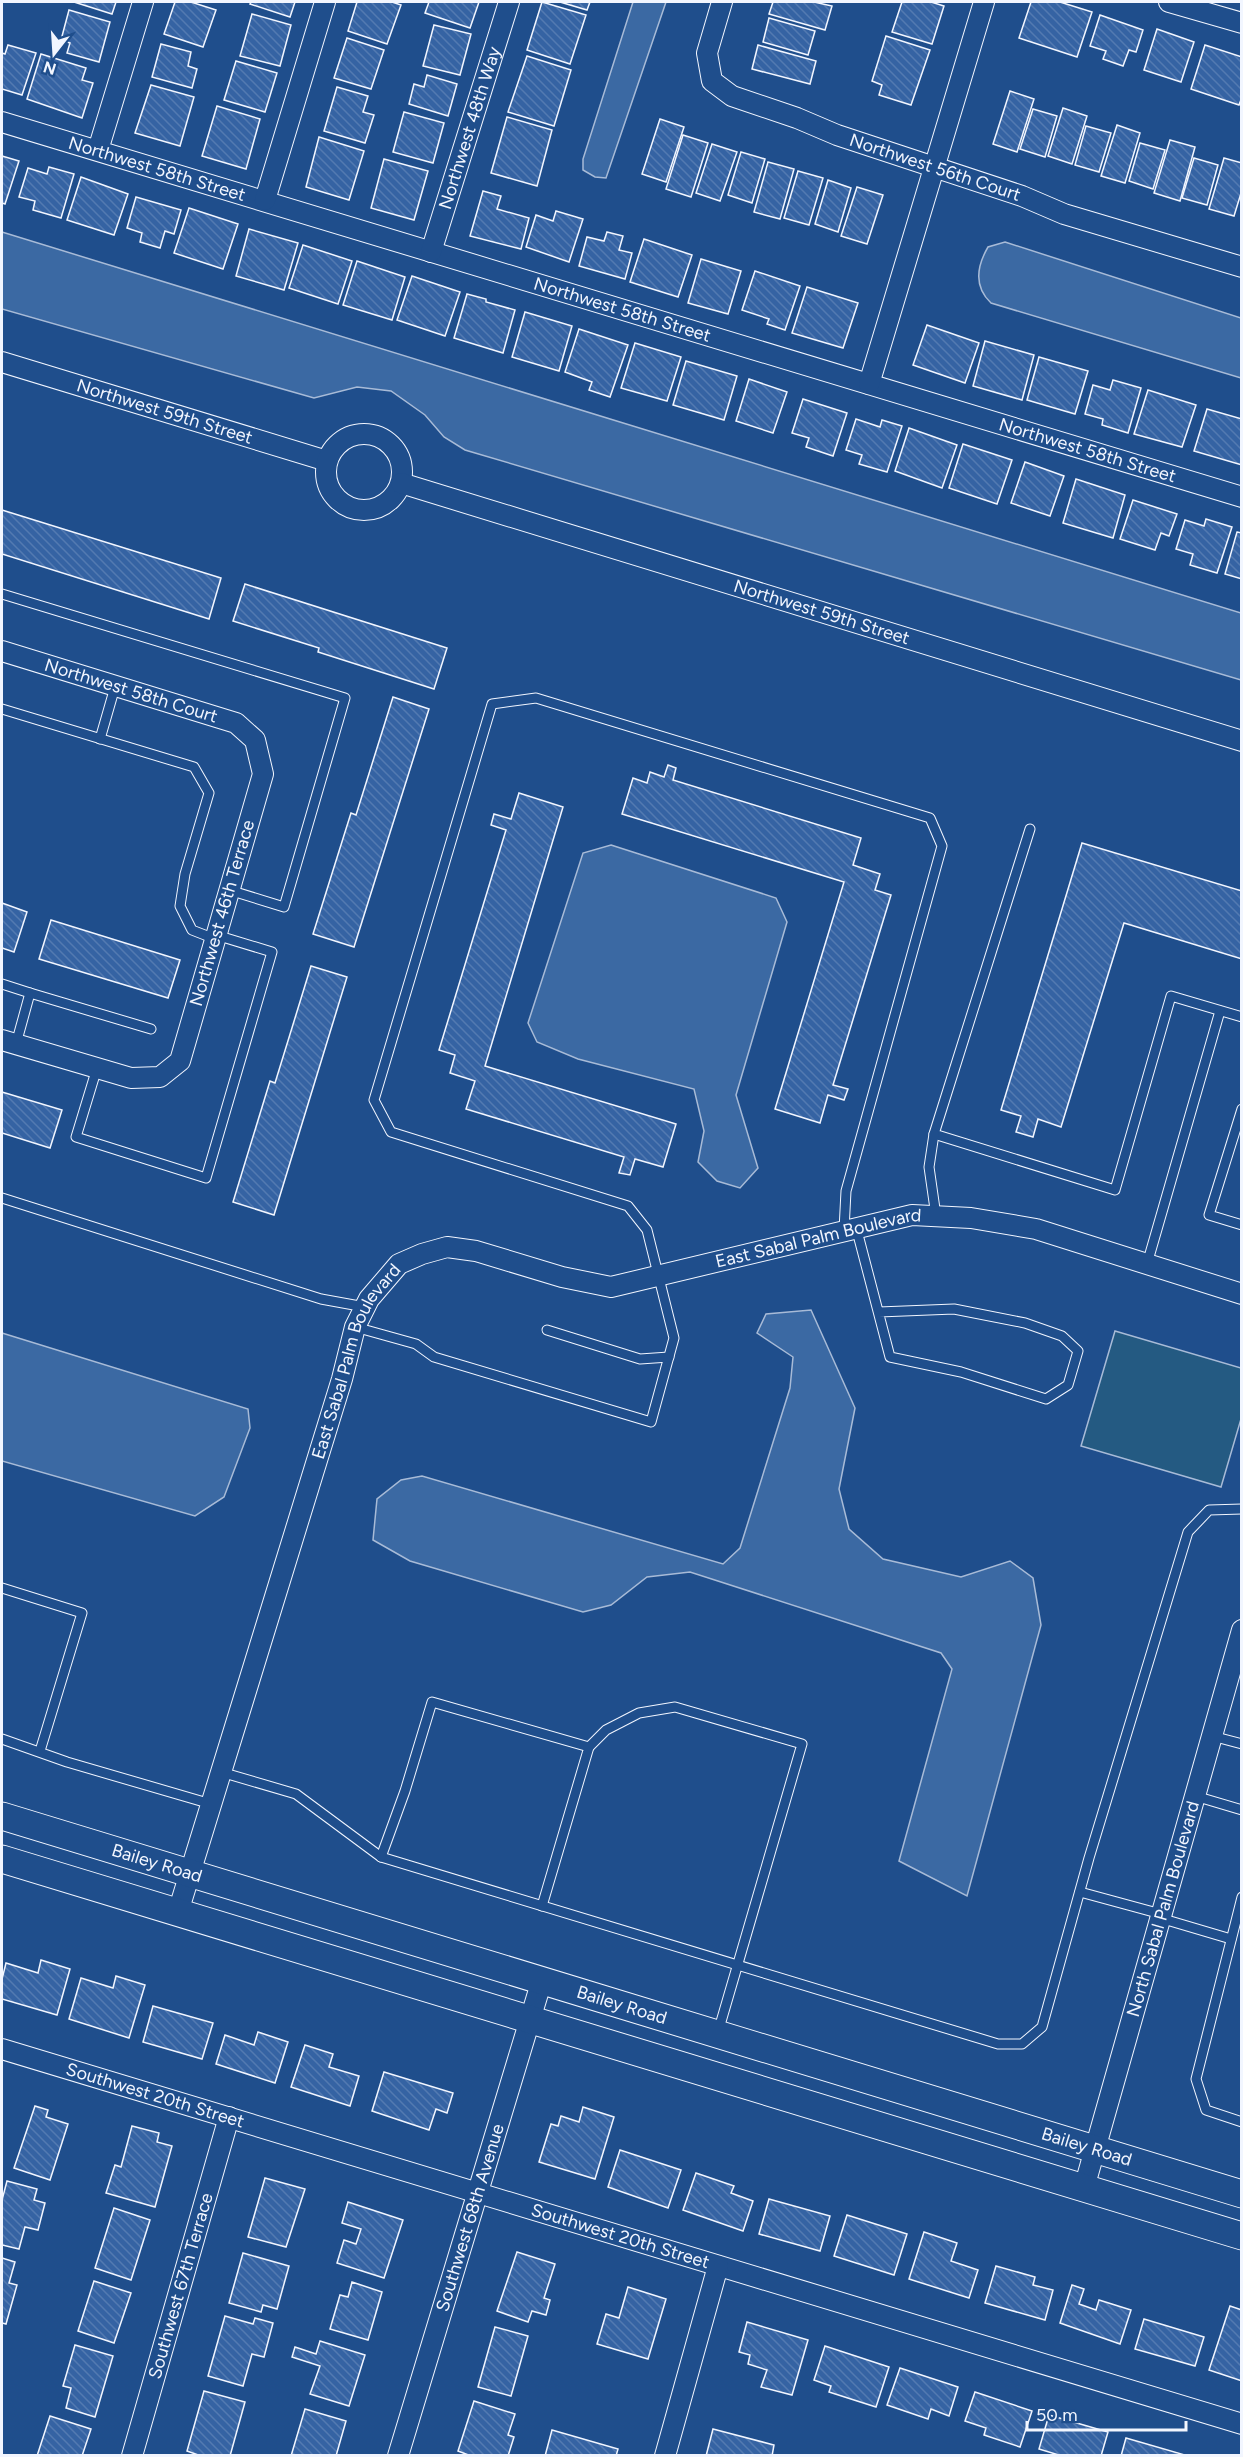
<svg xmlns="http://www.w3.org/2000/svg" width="1243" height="2457" font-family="Figtree,sans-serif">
  <defs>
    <pattern id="building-back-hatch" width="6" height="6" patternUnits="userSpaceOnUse" patternTransform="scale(1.5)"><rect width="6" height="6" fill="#3563a3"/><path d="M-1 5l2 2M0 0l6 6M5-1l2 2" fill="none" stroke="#537ab1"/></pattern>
  </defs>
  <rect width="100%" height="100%" fill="#1f4e8c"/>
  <path fill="#245a82" stroke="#a8bbd7" stroke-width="1.5" d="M1115 1331 1241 1368V1419L1221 1487 1081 1446Z"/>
  <g fill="#3b69a3" stroke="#a8bbd7" stroke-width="1.5">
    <path d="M633 2H666L606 178 595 177 583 170V159Z"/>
    <path d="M2 232 1241 613V680L465 450 444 437 425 415 391 391 357 387 314 398 2 309Z"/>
    <path d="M1005 242 1241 318V378L991 303C973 286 977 266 988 247Z"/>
    <path d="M611 845 776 898 787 922 736 1095 758 1168 740 1188 717 1181 698 1162 704 1131 694 1089 578 1059 537 1042 528 1023 583 853Z"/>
    <path d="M811 1310 855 1408 839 1489 849 1529 883 1559 961 1577 1010 1561 1033 1578 1041 1625 967 1896 899 1861 952 1669 941 1653 690 1572 647 1577 611 1605 583 1612 410 1561 373 1540 377 1499 401 1480 422 1476 723 1564 740 1548 790 1388 793 1357 757 1333 766 1314Z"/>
    <path d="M2 1333 248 1409 250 1428 224 1497 195 1516 2 1461Z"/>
  </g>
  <g fill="url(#building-back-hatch)" stroke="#f2f6ff" stroke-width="1.5">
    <path d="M74 2H116L112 14Z"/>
    <path d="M175 2H191L216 10 203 47 164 34Z"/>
    <path d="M251 2H295L290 17 250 4Z"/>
    <path d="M357 2H392L401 5 387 44 348 31Z"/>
    <path d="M429 2H479L470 28 425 13Z"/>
    <path d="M542 2 586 15 570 64 527 50Z"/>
    <path d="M560 2H590L587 10Z"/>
    <path d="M773 2H814L832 6 825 30 769 14Z"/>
    <path d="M902 2H931L944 6 932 44 892 32Z"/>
    <path d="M1031 2H1060L1092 12 1077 57 1019 38Z"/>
    <path d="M69 10 110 22 99 62 67 53 70 43 61 40Z"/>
    <path d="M252 14 291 25 280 66 240 56Z"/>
    <path d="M1100 15 1143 30 1136 52 1129 50 1123 66 1103 59 1106 51 1090 46Z"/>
    <path d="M769 18 815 31 808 55 763 42Z"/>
    <path d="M434 25 471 34 460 75 423 66Z"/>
    <path d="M1157 29 1194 42 1181 82 1144 70Z"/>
    <path d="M886 36 930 50 911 105 879 95 882 85 872 81Z"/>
    <path d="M347 38 384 50 371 89 334 78Z"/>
    <path d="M161 44 191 52 188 66 197 69 192 88 152 77Z"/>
    <path d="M8 45 36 53 22 95 2 89V53L5 54Z"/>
    <path d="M758 45 816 61 810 84 752 69Z"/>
    <path d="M1205 45 1242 57V97L1239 105 1191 89Z"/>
    <path d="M41 54 86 68 82 80 93 83 82 118 27 99Z"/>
    <path d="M527 56 571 70 554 126 508 112Z"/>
    <path d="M236 61 277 73 265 112 224 100Z"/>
    <path d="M427 75 457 84 448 116 409 104 414 84 424 87Z"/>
    <path d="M151 85 194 97 180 146 135 133Z"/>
    <path d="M337 87 368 96 363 112 374 115 365 143 324 131Z"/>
    <path d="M1010 91 1034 99 1017 152 993 144Z"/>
    <path d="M217 106 260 119 246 169 202 156Z"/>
    <path d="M1063 108 1087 116 1072 164 1048 156Z"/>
    <path d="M1033 109 1057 116 1045 157 1020 149Z"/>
    <path d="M404 112 444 123 433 163 393 152Z"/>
    <path d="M507 117 552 130 537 186 491 173Z"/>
    <path d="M660 119 684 127 666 182 642 174Z"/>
    <path d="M1117 125 1140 133 1125 183 1101 176Z"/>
    <path d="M1086 126 1111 133 1099 172 1075 165Z"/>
    <path d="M683 135 708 143 691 197 666 189Z"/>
    <path d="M319 137 364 151 349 200 306 187Z"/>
    <path d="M1170 140 1195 147 1180 201 1154 193Z"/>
    <path d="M1140 143 1165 150 1153 189 1129 181Z"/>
    <path d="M712 144 737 152 720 201 696 193Z"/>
    <path d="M741 152 765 159 752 203 728 195Z"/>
    <path d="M2 156 19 161 5 204 2 203Z"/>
    <path d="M1194 158 1218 165 1207 205 1182 198Z"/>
    <path d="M1224 158 1242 163V190L1234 216 1209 209Z"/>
    <path d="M384 159 428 171 414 220 371 208Z"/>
    <path d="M768 162 794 169 780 219 754 212Z"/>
    <path d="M49 167 74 174 61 218 33 210 35 201 19 197 28 168 47 174Z"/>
    <path d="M798 171 823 178 809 225 784 218Z"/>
    <path d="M81 177 128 194 114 235 67 220Z"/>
    <path d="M828 180 851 188 838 232 815 224Z"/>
    <path d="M857 187 883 195 867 244 841 236Z"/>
    <path d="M483 191 501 196 497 209 529 218 521 249 470 236Z"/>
    <path d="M136 197 181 210 174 234 165 231 160 248 140 242 142 233 127 228Z"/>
    <path d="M189 208 238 224 223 269 174 253Z"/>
    <path d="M556 211 583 219 569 262 526 247 536 215 553 221Z"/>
    <path d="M249 229 298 243 284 290 236 276Z"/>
    <path d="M607 232 623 236 619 250 632 253 625 279 579 266 587 237 604 241Z"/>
    <path d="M644 239 692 255 678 297 630 282Z"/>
    <path d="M303 245 352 261 338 304 289 288Z"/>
    <path d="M701 259 741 271 728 314 688 303Z"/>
    <path d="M357 261 405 277 392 320 343 305Z"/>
    <path d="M755 271 800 286 785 330 767 324 769 319 742 310Z"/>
    <path d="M412 276 460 292 445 336 397 320Z"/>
    <path d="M807 287 858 303 843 348 792 333Z"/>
    <path d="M467 294 486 299V302L515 310 503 353 454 338Z"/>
    <path d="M525 312 572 326 559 371 512 357Z"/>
    <path d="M927 325 979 343 965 383 913 365Z"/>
    <path d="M579 329 628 345 610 397 589 390 592 382 565 372Z"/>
    <path d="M985 341 1034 355 1022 400 973 386Z"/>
    <path d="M635 343 681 357 667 401 621 388Z"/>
    <path d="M1039 357 1088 371 1075 414 1027 400Z"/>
    <path d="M686 361 737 376 724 420 673 405Z"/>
    <path d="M749 379 787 392 773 433 736 421Z"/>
    <path d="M1113 380 1141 388 1128 433 1102 425 1103 419 1085 414 1093 385 1110 390Z"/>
    <path d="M1148 390 1196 405 1182 447 1134 434Z"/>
    <path d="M803 399 847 413 833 456 806 447 809 438 792 433Z"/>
    <path d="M1207 409 1242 419V465L1194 451Z"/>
    <path d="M856 419 880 427 882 420 902 426 887 472 859 464 862 455 846 450Z"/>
    <path d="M909 428 957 445 942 488 895 471Z"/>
    <path d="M963 444 1012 460 997 504 949 488Z"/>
    <path d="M1025 462 1064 476 1050 516 1011 503Z"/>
    <path d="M1076 479 1125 495 1113 538 1063 523Z"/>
    <path d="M1133 500 1177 514 1169 536 1161 533 1155 550 1120 539Z"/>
    <path d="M2 510 221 578 209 619 2 554Z"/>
    <path d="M1206 519 1232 527 1217 573 1190 565 1193 554 1176 549 1185 520 1204 526Z"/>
    <path d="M1237 532 1242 533V579L1225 574Z"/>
    <path d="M245 584 447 648 434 689 318 652 319 648 233 621Z"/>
    <path d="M393 697 429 709 354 947 313 934 351 813 356 815Z"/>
    <path d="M668 765 676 768 673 780 861 838 853 865 880 874 875 890 891 895 833 1085 848 1089 844 1100 828 1095 820 1123 775 1109 844 882 622 814 633 778 647 783 650 772 664 777Z"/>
    <path d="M519 793 563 807 485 1066 676 1124 663 1167 635 1159 630 1175 619 1173 624 1157 466 1109 475 1081 450 1073 455 1055 439 1050 506 830 491 825 494 814 511 819Z"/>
    <path d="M1082 843 1242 891V959L1124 923 1061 1127 1038 1119 1033 1137 1016 1132 1021 1116 1001 1110Z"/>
    <path d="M2 903 27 912 14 952 2 948Z"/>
    <path d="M51 920 180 960 168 998 39 959Z"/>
    <path d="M311 966 347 977 274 1215 233 1202 270 1081 275 1083Z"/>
    <path d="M2 1092 62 1110 50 1148 2 1133Z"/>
    <path d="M41 1960 70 1969 57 2015 2 1999V1979L6 1963 38 1973Z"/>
    <path d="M116 1976 145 1985 129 2038 69 2019 81 1978 113 1988Z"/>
    <path d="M153 2006 213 2023 202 2059 143 2042Z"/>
    <path d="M258 2032 288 2042 275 2083 216 2064 225 2035 254 2045Z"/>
    <path d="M305 2045 333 2054 329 2067 359 2076 350 2106 291 2087Z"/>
    <path d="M384 2072 453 2093 447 2113 436 2109 429 2130 372 2111Z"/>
    <path d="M35 2106 48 2110 46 2117 68 2124 50 2180 14 2168Z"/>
    <path d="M583 2107 614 2117 595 2179 539 2162 551 2124 558 2126 561 2116 579 2122Z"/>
    <path d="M132 2126 159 2133 157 2142 172 2146 155 2207 106 2193 115 2165 121 2167Z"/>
    <path d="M620 2150 681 2170 668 2208 608 2187Z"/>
    <path d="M696 2173 734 2186 731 2193 753 2201 743 2231 683 2210Z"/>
    <path d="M265 2178 305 2189 286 2247 248 2237Z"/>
    <path d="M7 2181 37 2189 34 2200 45 2203 38 2230 25 2227 19 2249 2 2245V2200Z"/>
    <path d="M769 2199 830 2216 820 2251 759 2234Z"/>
    <path d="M348 2202 403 2220 384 2278 337 2263 344 2240 356 2244 361 2229 342 2223Z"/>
    <path d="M114 2208 150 2220 131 2280 95 2268Z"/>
    <path d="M847 2215 907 2234 894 2275 834 2256Z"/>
    <path d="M924 2232 957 2243 951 2261 978 2270 969 2298 909 2279Z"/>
    <path d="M517 2252 555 2264 544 2298 550 2300 546 2315 532 2311 528 2322 497 2311Z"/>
    <path d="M243 2253 289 2266 277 2309 263 2305 261 2312 229 2303Z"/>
    <path d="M2 2258 15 2262 9 2283 17 2285 6 2324 2 2323Z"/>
    <path d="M996 2266 1035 2277 1033 2285 1053 2290 1045 2320 985 2303Z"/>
    <path d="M94 2281 131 2293 114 2343 78 2331Z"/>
    <path d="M352 2282 382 2292 368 2340 330 2329 340 2295 348 2297Z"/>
    <path d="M1072 2285 1084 2289 1079 2304 1096 2310 1099 2300 1131 2310 1120 2344 1060 2323Z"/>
    <path d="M628 2287 666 2299 648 2359 597 2344 606 2314 619 2318Z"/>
    <path d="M1230 2306 1242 2310V2381L1209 2370Z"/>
    <path d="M225 2316 253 2324 255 2318 273 2323 264 2357 252 2354 243 2386 208 2376Z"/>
    <path d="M1144 2319 1204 2337 1195 2366 1135 2349Z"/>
    <path d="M747 2322 808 2340 792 2395 761 2387 767 2370 748 2364 750 2355 739 2352Z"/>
    <path d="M495 2327 528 2336 511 2396 478 2387Z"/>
    <path d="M320 2341 365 2355 349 2406 310 2394 320 2366 292 2357 295 2347 316 2354Z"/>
    <path d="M75 2345 113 2356 95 2417 66 2408 71 2388 63 2386Z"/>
    <path d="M825 2346 889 2367 876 2407 829 2392 831 2386 814 2380Z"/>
    <path d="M900 2368 958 2387 949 2416 931 2409 928 2419 887 2405Z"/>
    <path d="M204 2391 245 2402 230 2456H201L187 2451Z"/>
    <path d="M975 2392 1032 2411 1020 2447 984 2435 986 2428 965 2421Z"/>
    <path d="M474 2401 515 2414 508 2435 514 2437 508 2456H471L458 2451Z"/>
    <path d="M305 2409 346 2421 336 2456H291Z"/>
    <path d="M1049 2415 1108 2432 1101 2456H1062L1039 2449Z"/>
    <path d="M50 2416 91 2429 82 2456H37Z"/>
    <path d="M713 2429 774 2445 772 2456H706Z"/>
    <path d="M552 2430 618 2449 616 2456H545Z"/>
    <path d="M1126 2438 1185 2455 1184 2456H1121Z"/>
  </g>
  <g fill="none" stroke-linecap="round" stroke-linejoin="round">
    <g stroke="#f2f6ff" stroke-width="11">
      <g id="lane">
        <path d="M2 594 345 698 284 907 229 890"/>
        <path d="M2 709 194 767 209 793 185 874 180 906 192 930 215 939"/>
        <path d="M100 739 115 687"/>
        <path d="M1030 829 934 1134 1115 1190 1171 996 1242 1017"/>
        <path d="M2 984 30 993 16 1044"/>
        <path d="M30 993 151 1029"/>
        <path d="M97 1068 76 1137 206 1178 272 952 216 935"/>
        <path d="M1242 1109 1209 1215 1242 1225"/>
        <path d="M934 1134 929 1167 936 1216"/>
        <path d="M2 1198 321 1299 365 1307"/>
        <path d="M856 1227 890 1357 961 1372 1046 1399 1068 1385 1078 1351 1062 1336 1025 1323 954 1309 879 1312"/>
        <path d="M1147 1264 1220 1011"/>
        <path d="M355 1327 416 1344 434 1357 651 1422 674 1338 647 1230 628 1206 391 1132 374 1100 492 704 536 698 930 818 942 846 846 1191 844 1230"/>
        <path d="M547 1330 640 1359 669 1357"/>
        <path d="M2 1588 82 1613 40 1751"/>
        <path d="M1212 1736 1242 1744"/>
        <path d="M2 1739 67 1762 211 1804"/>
        <path d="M589 1747 606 1730 639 1713 675 1707 802 1744 718 2032"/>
        <path d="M221 1772 296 1794 381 1857 998 2044H1022L1042 2027 1089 1858 1188 1532 1209 1510 1242 1509"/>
        <path d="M1195 1796 1242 1810"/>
        <path d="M381 1857 405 1791 432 1702 589 1747 542 1906"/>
        <path d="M1080 1892 1161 1914"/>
        <path d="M1242 1897 1196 2079 1206 2110 1242 2122"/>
        <path d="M1160 1918 1231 1939"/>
      </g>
    </g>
    <g stroke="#f2f6ff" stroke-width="22">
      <g id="street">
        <path id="s1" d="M722 2 707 53 712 81 732 96 797 118 837 135 1022 196 1064 214 1242 267"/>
        <path d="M1169 2 1242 23"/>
        <path id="s2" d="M2 122 1242 497"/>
        <path d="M98 150 143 2"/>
        <path d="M265 200 325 2"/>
        <path id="s3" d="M431 252 509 2"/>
        <path id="s4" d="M2 362 327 461"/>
        <path d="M869 384 984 2"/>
        <circle cx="364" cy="472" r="38"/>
        <path id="s5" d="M401 483 1242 741"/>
        <path id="s6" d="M2 651 236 723 255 740 263 774 180 1061 160 1077 131 1078 2 1040"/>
        <path id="s7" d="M178 1912 342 1379 355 1327 369 1299 399 1264 422 1254 447 1247 476 1251 562 1277 611 1287 912 1215 971 1218 1036 1229 1242 1294"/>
        <path id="s8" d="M2 2049 1242 2424"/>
        <path id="s9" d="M1084 2188 1242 1630"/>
        <path id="s10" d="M132 2456 229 2117"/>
        <path id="s11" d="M398 2456 542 1980"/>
        <path d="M665 2456 718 2266"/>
      </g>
    </g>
    <g stroke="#f2f6ff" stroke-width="29">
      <g id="secondary">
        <path id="s12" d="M2 1816 1242 2194"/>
        <path d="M2 1859 1242 2236"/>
      </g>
    </g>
    <use href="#lane" stroke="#1f4e8c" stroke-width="9"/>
    <use href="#street" stroke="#1f4e8c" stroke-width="20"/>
    <use href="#secondary" stroke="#1f4e8c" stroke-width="27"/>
  </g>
  <g text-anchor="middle" stroke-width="4.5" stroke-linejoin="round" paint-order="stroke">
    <g font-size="18" fill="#f2f6ff" stroke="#1f4e8c">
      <text dy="6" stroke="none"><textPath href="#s3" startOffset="130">Northwest 48th Way</textPath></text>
      <text dy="6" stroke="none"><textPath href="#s2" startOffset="162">Northwest 58th Street</textPath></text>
      <text dy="6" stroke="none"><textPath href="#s1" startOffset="322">Northwest 56th Court</textPath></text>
      <text dy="6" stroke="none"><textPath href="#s2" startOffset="648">Northwest 58th Street</textPath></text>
      <text dy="6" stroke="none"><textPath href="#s4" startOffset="170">Northwest 59th Street</textPath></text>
      <text dy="6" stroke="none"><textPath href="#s2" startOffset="1134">Northwest 58th Street</textPath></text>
      <text dy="6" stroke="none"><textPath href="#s5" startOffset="440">Northwest 59th Street</textPath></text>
      <text dy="6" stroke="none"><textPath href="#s6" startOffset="135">Northwest 58th Court</textPath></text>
      <text transform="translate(222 913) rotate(-74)" y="6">Northwest 46th Terrace</text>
      <text dy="6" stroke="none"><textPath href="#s7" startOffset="1122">East Sabal Palm Boulevard</textPath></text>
      <text dy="6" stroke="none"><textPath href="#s7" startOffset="580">East Sabal Palm Boulevard</textPath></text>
      <text dy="6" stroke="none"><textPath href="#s12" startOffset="162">Bailey Road</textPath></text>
      <text dy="6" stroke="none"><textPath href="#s9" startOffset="290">North Sabal Palm Boulevard</textPath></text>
      <text dy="6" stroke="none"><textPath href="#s12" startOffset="648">Bailey Road</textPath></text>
      <text dy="6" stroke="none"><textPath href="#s8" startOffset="160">Southwest 20th Street</textPath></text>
      <text dy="6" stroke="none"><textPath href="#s12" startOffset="1134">Bailey Road</textPath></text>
      <text dy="6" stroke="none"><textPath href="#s11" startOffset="249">Southwest 68th Avenue</textPath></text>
      <text dy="6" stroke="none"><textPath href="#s8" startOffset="646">Southwest 20th Street</textPath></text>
      <text dy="6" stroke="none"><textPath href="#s10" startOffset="177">Southwest 67th Terrace</textPath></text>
    </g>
  </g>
  <rect width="1243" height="2457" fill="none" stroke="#f2f6ff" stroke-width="6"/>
  <g transform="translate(54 54) rotate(197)" stroke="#1f4e8c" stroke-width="4.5" paint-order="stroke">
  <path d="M0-4.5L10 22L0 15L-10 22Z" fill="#f2f6ff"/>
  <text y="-9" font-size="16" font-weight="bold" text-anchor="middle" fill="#f2f6ff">N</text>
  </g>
  <path d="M1027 2421v9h159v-9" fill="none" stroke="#f2f6ff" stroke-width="3"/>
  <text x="1036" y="2421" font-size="18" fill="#f2f6ff" stroke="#1f4e8c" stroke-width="4.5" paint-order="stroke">50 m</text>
</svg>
